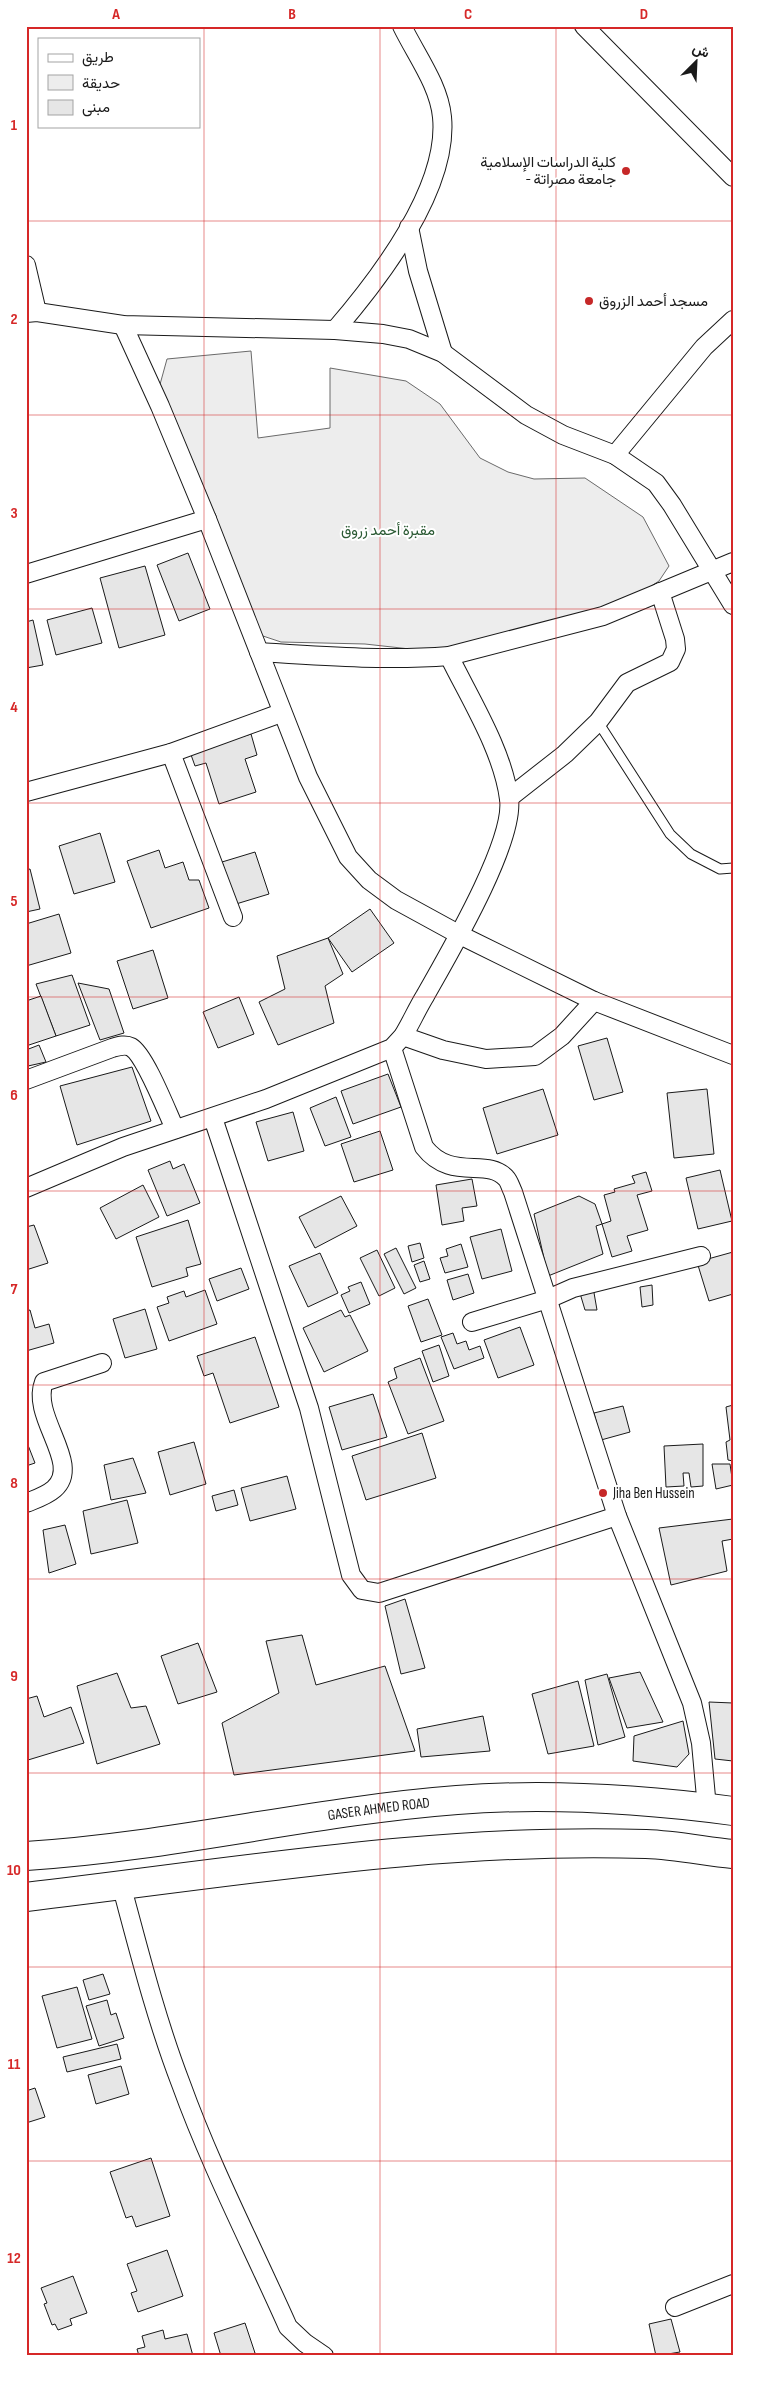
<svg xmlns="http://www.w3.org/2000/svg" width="759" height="2382" font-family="'Sofia Sans Condensed',Vazirmatn,sans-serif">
  <rect width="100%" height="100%" fill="#fff"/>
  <path fill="#ededed" stroke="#6a6a6a" d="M251 351 258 438 330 428V368L406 381 440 404 480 458 508 472 534 479 585 478 643 517 669 566 659 581 627 602 491 640 428 651 365 644 281 642 260 635 159 388 167 359Z"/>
  <g fill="#e6e6e6" stroke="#1a1a1a">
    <path d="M188 553 210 609 179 621 157 565Z"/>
    <path d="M145 566 165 635 119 648 100 578Z"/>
    <path d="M92 608 102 643 56 655 47 620Z"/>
    <path d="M33 620 43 665 26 668V622Z"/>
    <path d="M251 734 257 755 245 759 256 792 219 804 206 763 195 766 190 752Z"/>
    <path d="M100 833 115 882 74 894 59 846Z"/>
    <path d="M159 850 165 868 183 862 189 880H199L209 908 151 928 127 861Z"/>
    <path d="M255 852 269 894 236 904 222 862Z"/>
    <path d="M30 869 40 909 26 912V870Z"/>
    <path d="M370 909 394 943 352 972 328 938Z"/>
    <path d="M59 914 71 953 26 966V924Z"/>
    <path d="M328 938 343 974 325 986 334 1023 278 1045 259 1002 285 989 277 956Z"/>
    <path d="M153 950 168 998 133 1009 117 961Z"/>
    <path d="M72 975 90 1025 56 1036 36 984Z"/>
    <path d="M78 983 109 989 124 1033 100 1040Z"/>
    <path d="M41 996 56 1036 26 1046V1001Z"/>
    <path d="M239 997 254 1034 218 1048 203 1012Z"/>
    <path d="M607 1038 623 1092 594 1100 578 1046Z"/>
    <path d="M39 1045 46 1062 28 1066 26 1050Z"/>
    <path d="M132 1067 151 1121 77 1145 60 1086Z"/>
    <path d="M388 1074 401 1107 353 1124 341 1091Z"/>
    <path d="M543 1089 558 1135 497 1154 483 1108Z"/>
    <path d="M707 1089 714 1154 674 1158 667 1093Z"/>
    <path d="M336 1097 351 1137 325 1146 310 1108Z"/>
    <path d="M293 1112 304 1151 268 1161 256 1122Z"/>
    <path d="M380 1131 393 1170 354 1182 341 1144Z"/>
    <path d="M170 1161 173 1169 184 1164 200 1203 167 1216 148 1170Z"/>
    <path d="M720 1170 732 1221 698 1229 686 1178Z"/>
    <path d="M646 1172 652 1191 637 1195 648 1230 627 1236 632 1251 612 1257 602 1224 611 1221 604 1195 615 1192 614 1189 635 1183 632 1176Z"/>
    <path d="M472 1179 477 1206 462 1208 464 1221 442 1225 436 1185Z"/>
    <path d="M143 1185 159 1217 116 1239 100 1208Z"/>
    <path d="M341 1196 357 1226 315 1248 299 1217Z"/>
    <path d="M579 1196 595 1204 602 1224 596 1226 603 1254 548 1276 534 1214Z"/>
    <path d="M188 1220 201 1264 186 1268 188 1276 152 1287 136 1237Z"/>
    <path d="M34 1225 48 1263 26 1270V1227Z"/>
    <path d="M501 1229 512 1271 482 1279 470 1237Z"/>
    <path d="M420 1243 424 1258 412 1262 408 1246Z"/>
    <path d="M461 1244 468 1267 445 1273 440 1258 448 1256 446 1249Z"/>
    <path d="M396 1248 416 1288 404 1294 384 1254Z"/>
    <path d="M377 1250 395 1288 379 1296 360 1258Z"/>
    <path d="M733 1252V1294L709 1301 697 1262Z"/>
    <path d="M320 1253 338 1293 308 1307 289 1266Z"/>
    <path d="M424 1261 430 1279 420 1282 414 1265Z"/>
    <path d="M241 1268 249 1289 217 1301 209 1279Z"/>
    <path d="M468 1274 474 1293 453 1300 447 1280Z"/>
    <path d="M361 1282 370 1304 349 1313 341 1295 350 1291 348 1287Z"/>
    <path d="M652 1285 653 1305 642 1307 640 1287Z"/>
    <path d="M593 1287 597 1310H585L579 1290Z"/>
    <path d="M205 1290 217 1324 169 1341 157 1307 169 1303 167 1297 184 1291 186 1297Z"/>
    <path d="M428 1299 442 1335 421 1342 408 1306Z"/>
    <path d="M145 1309 157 1349 125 1358 113 1319Z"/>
    <path d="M30 1310 35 1328 49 1324 54 1343 26 1351V1311Z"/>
    <path d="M341 1310 345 1317 350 1315 368 1351 324 1372 303 1328Z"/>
    <path d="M520 1327 534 1365 498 1378 484 1340Z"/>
    <path d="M453 1333 457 1344 466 1341 469 1350 480 1346 484 1358 454 1369 441 1337Z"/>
    <path d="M255 1337 279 1407 230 1423 213 1373 204 1376 197 1356Z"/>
    <path d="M439 1345 449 1376 433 1382 422 1351Z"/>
    <path d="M420 1358 444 1421 408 1434 388 1382 397 1378 394 1368Z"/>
    <path d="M373 1394 387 1437 342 1450 329 1407Z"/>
    <path d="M733 1405V1461L728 1460 726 1442 730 1440 726 1407Z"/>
    <path d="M623 1406 630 1432 601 1440 594 1413Z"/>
    <path d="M422 1433 436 1478 366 1500 352 1456Z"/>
    <path d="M26 1440 35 1463 26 1466Z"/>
    <path d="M194 1442 206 1484 170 1495 158 1452Z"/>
    <path d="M703 1444V1486L691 1487 689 1473H683L684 1486 666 1487 664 1446Z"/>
    <path d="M133 1458 146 1493 111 1500 104 1465Z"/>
    <path d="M712 1464H730L733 1485 716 1489Z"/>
    <path d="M287 1476 296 1509 250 1521 241 1488Z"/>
    <path d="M234 1490 238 1505 216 1511 212 1496Z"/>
    <path d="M127 1500 138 1543 91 1554 83 1511Z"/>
    <path d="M733 1519V1539L722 1541 727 1571 671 1585 659 1528Z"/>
    <path d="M65 1525 76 1564 49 1573 43 1530Z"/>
    <path d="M405 1599 425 1668 401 1674 385 1606Z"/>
    <path d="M302 1635 316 1685 385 1666 415 1751 234 1775 222 1723 279 1693 266 1641Z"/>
    <path d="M198 1643 217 1692 178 1704 161 1656Z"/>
    <path d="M640 1672 663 1722 627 1728 609 1678Z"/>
    <path d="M117 1673 131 1708 146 1706 160 1744 97 1764 77 1686Z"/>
    <path d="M607 1674 625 1737 598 1745 585 1680Z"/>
    <path d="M578 1681 594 1746 548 1754 532 1694Z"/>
    <path d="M37 1696 44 1717 71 1707 84 1743 28 1760 26 1754V1699Z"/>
    <path d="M709 1702 733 1703V1761L715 1759Z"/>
    <path d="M483 1716 490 1751 421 1757 417 1729Z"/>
    <path d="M683 1721 689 1754 677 1767 633 1761 634 1736Z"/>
    <path d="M103 1974 110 1994 89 2000 83 1980Z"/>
    <path d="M77 1987 92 2039 57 2048 42 1996Z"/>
    <path d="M107 2000 111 2015 116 2013 124 2038 99 2046 86 2006Z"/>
    <path d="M117 2044 121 2059 67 2072 63 2057Z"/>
    <path d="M121 2066 129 2094 96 2104 88 2075Z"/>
    <path d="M35 2088 45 2117 26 2123V2091Z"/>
    <path d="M151 2158 170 2216 136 2227 132 2216 126 2218 110 2172Z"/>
    <path d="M167 2250 183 2296 138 2312 131 2293 137 2291 127 2264Z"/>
    <path d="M73 2276 87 2313 70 2319 72 2325 58 2330 55 2324 52 2325 44 2304 47 2303 41 2288Z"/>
    <path d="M671 2319 680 2352 656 2356 649 2324Z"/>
    <path d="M245 2323 255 2353 246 2356H221L214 2333Z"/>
    <path d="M163 2330 165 2339 187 2334 193 2356H139L137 2349 145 2347 142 2336Z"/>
  </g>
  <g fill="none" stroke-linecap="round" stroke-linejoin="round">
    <g stroke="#1a1a1a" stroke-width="11">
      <path id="service" d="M598 722 670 834 691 854 720 869 733 868"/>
    </g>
    <g stroke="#1a1a1a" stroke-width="20">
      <g id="minor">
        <path d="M584 26 733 177"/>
        <path d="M409 227 418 271 443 353"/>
        <path d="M26 265 37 312"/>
        <path d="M26 313 37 312 123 325 335 330 383 334 409 339 443 353 526 415 563 435 615 455 656 483 672 505 733 605"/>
        <path d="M123 325 160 406 207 519 308 777 348 857 369 880 396 900 460 935 594 1001 733 1055"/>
        <path d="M335 330C379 279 449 188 442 117 439 85 416 55 402 26"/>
        <path d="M615 455 704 347 733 320"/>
        <path d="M26 574 207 519"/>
        <path d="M259 652C322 656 386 661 449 656L603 616 733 562"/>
        <path d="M171 753 233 917"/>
        <path d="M26 792 171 753 281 713"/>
        <path d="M509 798 565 754 598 722 627 683 670 662 676 649 675 639 660 592"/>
        <path d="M403 1036 443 1050 486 1059 535 1056 562 1036 594 1001"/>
        <path d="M392 1048 424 1147C451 1182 487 1157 506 1178 509 1181 511 1188 513 1192L617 1516 692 1703 701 1743 707 1808"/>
        <path d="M26 1080 112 1048C119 1046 125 1044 131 1047 145 1055 167 1112 175 1129"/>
        <path d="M213 1118 309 1408 351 1575 362 1590 379 1593 617 1516"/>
        <path d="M26 1188 123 1147 266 1099 392 1048 403 1036C411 1023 417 1009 425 996 448 955 515 842 509 799 503 751 470 699 449 656"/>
        <path d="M472 1322 548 1299 573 1288 701 1256"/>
        <path d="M26 1503C36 1499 46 1496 54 1489 83 1464 30 1417 44 1382L102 1363"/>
        <path d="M121 1884C139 1951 156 2019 181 2084 211 2167 252 2246 288 2327L305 2343 324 2356"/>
        <path d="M675 2307 733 2284"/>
      </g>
    </g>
    <g stroke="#1a1a1a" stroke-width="30">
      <g id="primary">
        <path id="s1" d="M26 1856C171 1847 313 1811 457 1800 548 1793 642 1799 733 1811"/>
        <path d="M26 1897C232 1873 438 1837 646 1844 675 1845 704 1851 733 1854"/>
      </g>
    </g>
    <use href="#service" stroke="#fff" stroke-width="9"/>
    <use href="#minor" stroke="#fff" stroke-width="18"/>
    <use href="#primary" stroke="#fff" stroke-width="28"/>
  </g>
  <path fill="none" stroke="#d62828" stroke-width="1" stroke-opacity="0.55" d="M204 26V2356M380 26V2356M556 26V2356M26 221H733M26 415H733M26 609H733M26 803H733M26 997H733M26 1191H733M26 1385H733M26 1579H733M26 1773H733M26 1967H733M26 2161H733"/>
  <g fill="#c62828" stroke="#fff" stroke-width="2">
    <circle cx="626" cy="171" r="5"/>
    <circle cx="589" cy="301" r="5"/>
    <circle cx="603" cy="1493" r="5"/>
  </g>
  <g text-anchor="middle" stroke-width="4" stroke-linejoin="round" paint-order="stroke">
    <g font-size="15" fill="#1a1a1a" stroke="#fff" text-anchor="start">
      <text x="616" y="167" text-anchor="end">كلية الدراسات الإسلامية<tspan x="616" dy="17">- جامعة مصراتة</tspan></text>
      <text x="599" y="306">مسجد أحمد الزروق</text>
      <text x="613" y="1498">Jiha Ben Hussein</text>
    </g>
    <g font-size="15" fill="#2b5a34" stroke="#fff">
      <text x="388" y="535">مقبرة أحمد زروق</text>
    </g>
    <g font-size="15" fill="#1a1a1a" stroke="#fff">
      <text dy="5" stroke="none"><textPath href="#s1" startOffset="356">GASER AHMED ROAD</textPath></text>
    </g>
  </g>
  <rect width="759" height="2382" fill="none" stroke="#ffffff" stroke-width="55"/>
  <rect x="38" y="38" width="162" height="90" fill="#ffffff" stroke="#a3a3a3"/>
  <rect x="48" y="54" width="25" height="8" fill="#ffffff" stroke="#a3a3a3"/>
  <text x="82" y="62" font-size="15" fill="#1a1a1a">طريق</text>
  <rect x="48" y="75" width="25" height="15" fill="#ededed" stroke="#a3a3a3"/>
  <text x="82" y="88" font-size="15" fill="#1a1a1a">حديقة</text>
  <rect x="48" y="100" width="25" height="15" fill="#e6e6e6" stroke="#a3a3a3"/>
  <text x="82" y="112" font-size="15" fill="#1a1a1a">مبنى</text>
  <g transform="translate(696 62) rotate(24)" stroke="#ffffff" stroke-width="4" paint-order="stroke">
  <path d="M0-4L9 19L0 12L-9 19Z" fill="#1a1a1a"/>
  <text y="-8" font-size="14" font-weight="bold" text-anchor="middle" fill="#1a1a1a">ش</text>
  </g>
  <rect x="28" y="28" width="704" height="2326" fill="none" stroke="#d62828" stroke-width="2"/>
  <g font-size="16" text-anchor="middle" font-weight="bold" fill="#d62828">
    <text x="116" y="19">A</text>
    <text x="292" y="19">B</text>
    <text x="468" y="19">C</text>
    <text x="644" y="19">D</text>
    <text x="14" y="130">1</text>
    <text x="14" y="324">2</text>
    <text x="14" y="518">3</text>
    <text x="14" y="712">4</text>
    <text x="14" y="906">5</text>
    <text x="14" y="1100">6</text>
    <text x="14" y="1294">7</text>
    <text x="14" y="1488">8</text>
    <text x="14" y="1681">9</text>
    <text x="14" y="1875">10</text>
    <text x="14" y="2069">11</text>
    <text x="14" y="2263">12</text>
  </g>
</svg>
